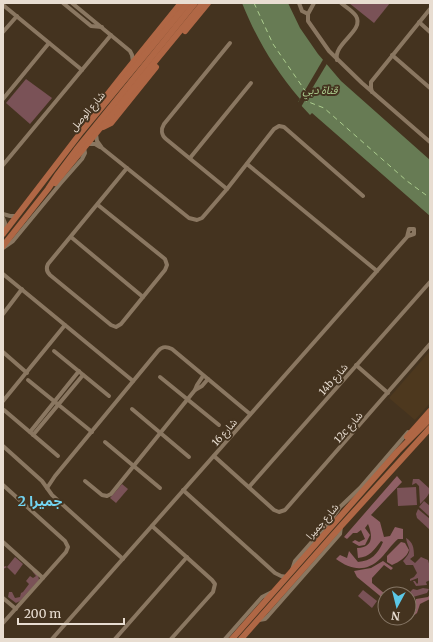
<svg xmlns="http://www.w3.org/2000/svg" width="433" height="642" font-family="Merriweather,'Noto Sans Arabic',serif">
  <rect width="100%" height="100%" fill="#44331f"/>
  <path fill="#4d381e" d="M430 351V403L415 420 389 398Z"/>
  <g fill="#7a5257">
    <path d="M349 3H390L374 23Z"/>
    <path d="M26 79 52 98 30 124 6 103Z"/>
    <path d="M413 479H419L430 489C430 495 424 500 420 504L419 486 416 483 412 485Z"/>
    <path d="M122 484 128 489 116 503 110 498Z"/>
    <path d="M416 487 417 505 398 506 397 488Z"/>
    <path d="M424 501 430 506V517L419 507Z"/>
    <path d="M418 509 430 519V530L417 518 416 514Z"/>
    <path d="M406 538C413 542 414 548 414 556L410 559 415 563 421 557 428 560 430 567V580L426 582 427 585 416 586 413 581H415L417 584 418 583V578L410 581V579L414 577 417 573 413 565H406L403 561C414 549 408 550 406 538Z"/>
    <path d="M15 557 23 564 15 575 7 567 3 569V568L5 566 7 567Z"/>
    <path d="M32 571 38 574 39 580 20 601 16 603 8 597 9 592H12L15 598 20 597 21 593 23 592 29 584 26 581 30 576 33 578 36 576Z"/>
    <path d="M423 588 429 589 427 593 413 597 411 612 409 613 408 594 413 589 417 590Z"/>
    <path d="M363 590 377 601 372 608 358 596Z"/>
  </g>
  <g fill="#906066">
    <path d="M397 476 402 482 371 515 380 522 384 537 390 536 395 527 403 529V539H398C391 545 387 552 381 558 366 573 351 570 336 559L340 555 347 558 349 551 358 562C371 561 378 554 383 542L381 541C374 550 370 557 358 558L357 548C373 548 373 536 368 524L365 528 370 535 365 545 359 546 352 542 355 540 359 542 365 539 361 530 357 533H353L347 539 344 537Z"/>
    <path d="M401 542 405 543 409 550C407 557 399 562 392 565L387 562V556Z"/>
    <path d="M383 561 393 568 391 570 384 565 372 578V583L385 594V600L357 577 354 571 371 568Z"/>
    <path d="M430 594V599L420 604 417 613 412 617 410 616 413 614 416 599 428 597Z"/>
  </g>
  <path fill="#677b54" d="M242 3H288L300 28 318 54 341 81 430 160V216L312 113 310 115 298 102 300 99C274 68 257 40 242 3Z"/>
  <path fill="#44331f" d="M324 58 328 62 301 107 297 104Z"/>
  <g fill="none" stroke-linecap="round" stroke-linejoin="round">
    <path stroke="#accd8e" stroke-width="1" stroke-dasharray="5 4" stroke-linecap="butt" d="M254 3 273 44 306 92V101L324 108 407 181 430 198"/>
    <g stroke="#8a7761" stroke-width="4">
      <path d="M63 3 91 26 102 27"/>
      <path d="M72 3 130 51 132 55 133 62"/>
      <path d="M299 3 302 11 308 14"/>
      <path d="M314 3 308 14V21L329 51 362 83 430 142"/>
      <path d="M3 5 82 70"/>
      <path d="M419 22 430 32"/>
      <path d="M3 32 17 16"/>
      <path d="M392 55 430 88"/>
      <path d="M337 60C333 43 365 31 356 16 353 11 346 7 341 3"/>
      <path d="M372 92 371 88V82L430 9"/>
      <path d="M3 99 49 43"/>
      <path d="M96 134 97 141 102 148 189 218 197 220 202 218 227 189 274 129 279 126 284 127 363 196"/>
      <path d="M87 144H95L100 147"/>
      <path d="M190 158 251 83"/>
      <path d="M247 164 377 271"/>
      <path d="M3 165 111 35"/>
      <path d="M227 189 166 139C161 135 161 129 164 124L230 43"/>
      <path d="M98 205 165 259 167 265 165 270 121 324 116 327 111 325 50 275C47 272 46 268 48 264L127 168"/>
      <path d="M3 214 10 216H17"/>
      <path d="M3 218 5 223V231"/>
      <path d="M71 237 143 297"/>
      <path d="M3 248 13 241 60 184 82 159 85 153 84 148"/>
      <path d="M3 274 133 381"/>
      <path d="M3 314 22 289"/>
      <path d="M54 351 109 396"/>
      <path d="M3 352 27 373"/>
      <path d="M356 365 388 393"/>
      <path d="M160 377 219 425"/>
      <path d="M28 380 92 432"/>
      <path d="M195 390 202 386 208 379"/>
      <path d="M3 401 65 325"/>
      <path d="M132 409 189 457"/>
      <path d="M4 410 58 456"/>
      <path d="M30 432 79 371"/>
      <path d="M33 435 83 375"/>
      <path d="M105 442 160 488"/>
      <path d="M3 446 42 481 52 495 123 559"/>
      <path d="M214 456 274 510 279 512 285 510 430 344"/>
      <path d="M85 481 102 495 107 496 111 494 195 390 197 385 203 376"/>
      <path d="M3 485 65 541 68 547 66 552 3 623"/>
      <path d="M249 487 430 282"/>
      <path d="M47 488 55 476 158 351C162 346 166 346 172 349L250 414"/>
      <path d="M183 490 275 573 281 576 287 577"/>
      <path d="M152 526 212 580 215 584 213 592 171 639"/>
      <path d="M3 542 43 578"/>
      <path d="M292 570 295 561 331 520 340 507 360 488 408 432"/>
      <path d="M3 598 16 609"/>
      <path d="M259 620 265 619 268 616 340 534 341 526"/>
      <path d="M52 639 407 237 409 229H414V234L408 236"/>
      <path d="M115 639 187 557"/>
      <path d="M225 639 262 597 272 592"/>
    </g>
    <g stroke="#b06745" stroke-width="6">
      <path d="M185 31 208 3"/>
      <path d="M88 119 121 77 181 3"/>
      <path d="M103 127 111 123 156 67"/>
      <path d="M55 183 203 3"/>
      <path d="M3 234 82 131 188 3"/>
      <path d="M3 246 48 189 58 174 76 150 195 3"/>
      <path d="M407 437 430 411"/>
      <path d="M232 639 398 451 430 419"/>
      <path d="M241 639 341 526 430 428"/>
    </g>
  </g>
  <g text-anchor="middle" stroke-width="4" stroke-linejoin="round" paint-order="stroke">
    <g font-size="10" fill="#e8ddd1" stroke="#44331f">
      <text transform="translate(87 111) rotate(-50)" y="4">شارع الوصل</text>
      <text transform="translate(333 379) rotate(-49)" y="4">14b شارع</text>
      <text transform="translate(348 427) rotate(-49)" y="4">12c شارع</text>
      <text transform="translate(224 432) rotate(-49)" y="4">شارع 16</text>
      <text transform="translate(322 521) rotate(-49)" y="4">شارع جميرا</text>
    </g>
    <g font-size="11" font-style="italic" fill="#accd8e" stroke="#44331f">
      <text x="320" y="94">قناة دبي</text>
    </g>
    <g font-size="14" font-weight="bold" fill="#73d4f1" stroke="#44331f">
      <text x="40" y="506">جميرا 2</text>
    </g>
  </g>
  <rect width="433" height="642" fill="none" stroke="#e8ddd1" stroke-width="8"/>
  <g transform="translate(397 606) rotate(187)"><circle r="19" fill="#44331f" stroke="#867766"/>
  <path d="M0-3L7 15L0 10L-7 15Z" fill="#5bc8e7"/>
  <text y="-6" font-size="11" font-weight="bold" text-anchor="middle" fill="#e8ddd1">N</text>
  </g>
  <path d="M18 618v6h106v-6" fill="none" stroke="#e8ddd1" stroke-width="2"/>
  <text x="24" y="618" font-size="12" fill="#e8ddd1" stroke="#44331f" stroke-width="3" paint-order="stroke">200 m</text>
</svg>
